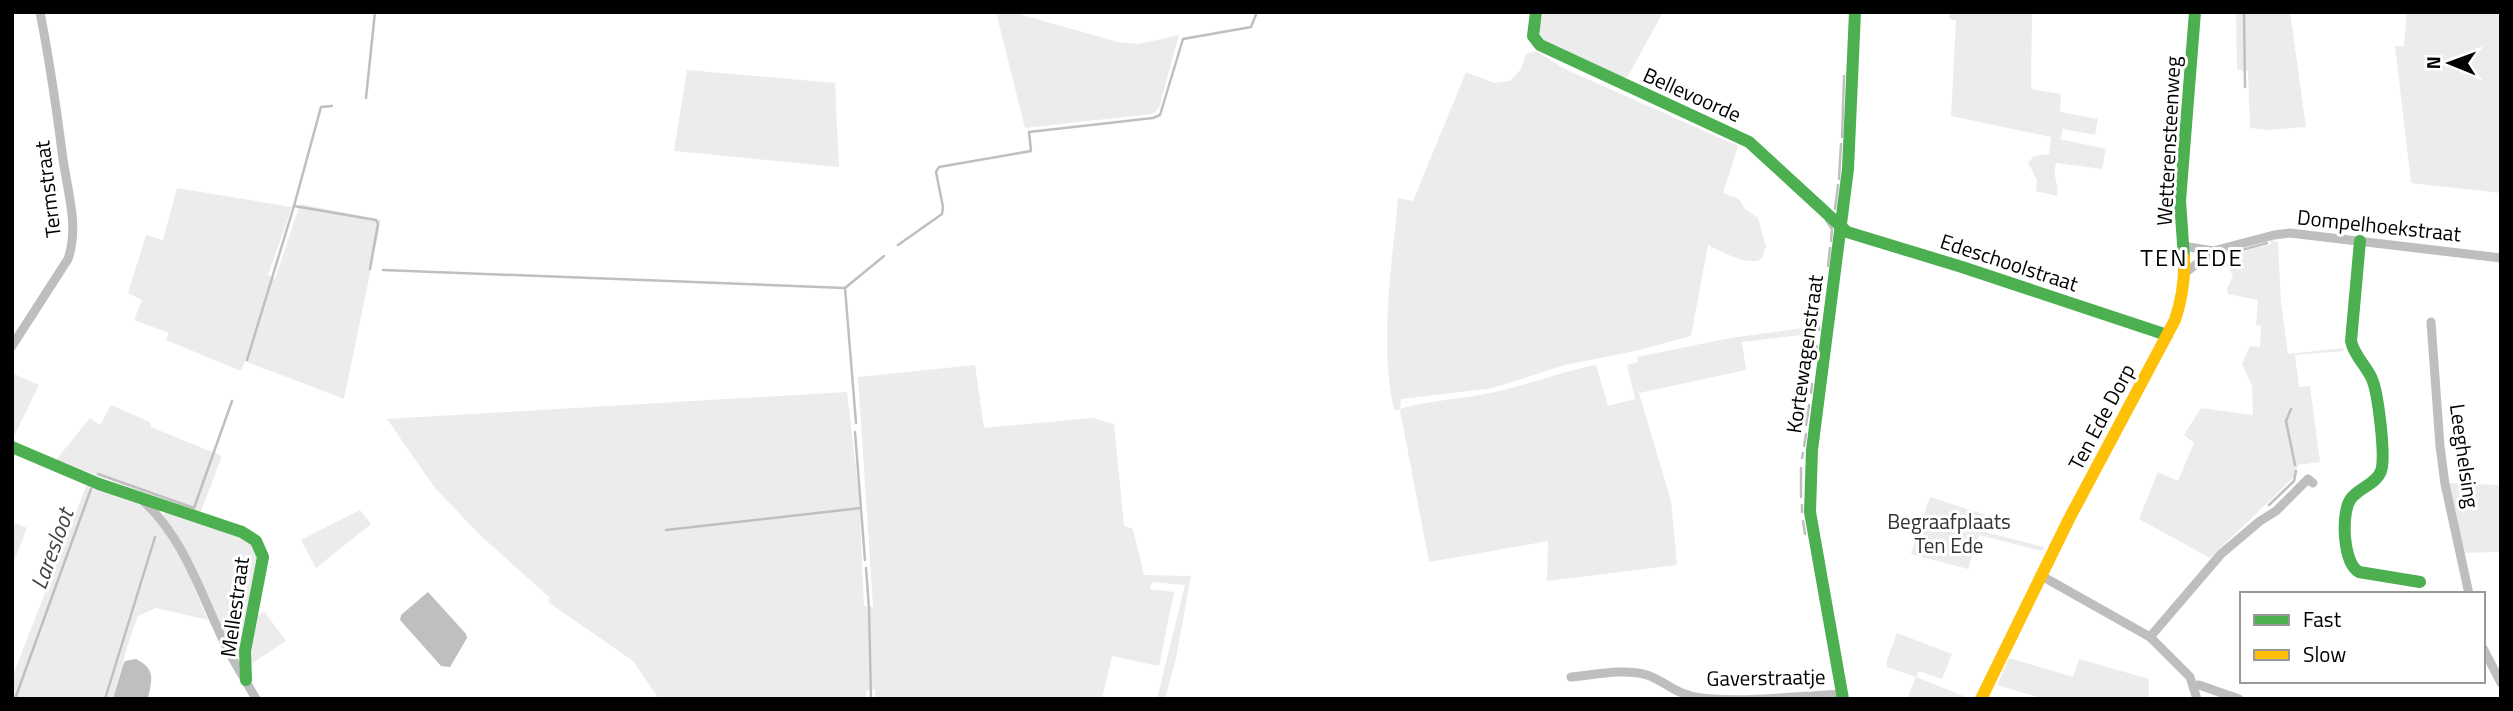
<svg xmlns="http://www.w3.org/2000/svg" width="2513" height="711" font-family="'Titillium Web',sans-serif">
  <rect width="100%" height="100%" fill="#fff"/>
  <g fill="#ececec">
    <path d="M996 12H1024L1022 15 1118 42 1139 44 1179 35 1159 108 1152 114 1025 128Z"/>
    <path d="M1544 12H1663L1628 76 1623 79 1545 41 1538 30Z"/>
    <path d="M1949 12H2032L2031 89 2061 94 2060 112 2098 119 2095 135 2063 129 2060 139 2106 149 2102 169 2056 163C2052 180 2060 183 2057 196L2036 191 2037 180 2028 163C2032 155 2040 155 2049 154L2051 137 1951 116 1956 20 1949 19Z"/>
    <path d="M2236 12H2290L2306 127 2269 130 2250 128 2248 71 2237 70Z"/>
    <path d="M2407 12H2501V193L2411 183 2395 46H2404Z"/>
    <path d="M1536 51 1565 69 1738 146 1723 193 1739 199 1745 209 1758 218 1766 247 1762 258 1758 261C1739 263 1724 252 1708 245L1691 336 1635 351 1565 365 1493 388 1401 399 1400 409C1427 400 1457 400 1485 394 1523 387 1559 372 1596 365L1608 406 1635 399 1627 365 1638 362 1637 357 1730 338 1818 326 1817 333 1742 342 1746 370 1639 393 1671 501 1677 565 1547 581 1548 541 1429 562 1400 410H1394C1379 341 1392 267 1398 198L1413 201 1466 72 1495 83 1510 81 1521 69 1526 54Z"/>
    <path d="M687 70 835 83 839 167 674 151Z"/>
    <path d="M177 188 292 207 268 275 275 279 300 204 381 220 344 399 245 361 241 371 166 340 169 333 134 320 142 300 128 293 146 235 163 240Z"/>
    <path d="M2270 240 2278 242 2281 302 2288 354 2343 348 2344 351 2295 355 2299 387 2310 386 2320 462 2298 465 2293 478 2210 558 2139 519 2158 472 2178 481 2194 443 2184 435 2201 408 2253 415 2252 386 2242 364 2250 346 2260 347 2261 326 2256 325 2258 300 2228 294 2227 288 2233 277 2230 270 2218 258 2271 244Z"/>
    <path d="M975 365 984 428 1092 418 1114 424 1124 526 1133 529 1144 575 1191 576 1176 658 1165 699H1157L1185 585 1152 582 1150 589 1174 592 1159 666 1112 656 1102 699H876L875 689 866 691V699H659L633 661 548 602 550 598 480 535 435 488 387 419 847 392 859 495 864 606 873 607 858 377Z"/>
    <path d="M12 373 39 385 12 440Z"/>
    <path d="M111 405 150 422 151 427 222 456 200 514 56 460 90 418 100 425Z"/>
    <path d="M2449 483 2501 485V552L2462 553Z"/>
    <path d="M87 484C103 490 122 495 138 503 172 520 193 588 208 620L156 608 138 616C127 644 121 670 113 699H12V678Z"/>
    <path d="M1930 497 1986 515 1981 531 2044 547 2042 551 1979 535 1968 569 1911 554Z"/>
    <path d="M165 509 248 540 259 553 239 658 236 656 175 531 164 516Z"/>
    <path d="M360 510 371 524 316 568 301 540Z"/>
    <path d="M12 522 27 528 12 567Z"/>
    <path d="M264 611 286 641 251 664 252 638 256 615 258 616Z"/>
    <path d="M1897 633 1952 654 1942 679 1919 671 1916 677 1971 699H1907L1916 677 1887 667V660Z"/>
    <path d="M2009 658 2073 677 2079 659 2149 679V699H2044L1997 685Z"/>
  </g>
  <g fill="#bfbfbf">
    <path d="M428 592 466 634 467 638 450 667 441 666 400 620 401 615Z"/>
    <path d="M136 659C156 669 152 679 148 699H113L123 665 125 661Z"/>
  </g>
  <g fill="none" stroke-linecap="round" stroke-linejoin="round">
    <g stroke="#bfbfbf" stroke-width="2.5">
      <path d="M2244 12 2245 87"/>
      <path d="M366 98 375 12"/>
      <path d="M1842 137 1844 76"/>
      <path d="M1839 179 1841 144"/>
      <path d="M294 206 376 220 378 224 370 269"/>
      <path d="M1835 209 1838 185"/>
      <path d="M1826 220 1832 229 1831 241"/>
      <path d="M898 245 942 214 943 207 936 172 939 167 1031 151 1029 132 1153 118 1160 115 1183 39 1251 27 1257 12"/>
      <path d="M2227 254 2267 243"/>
      <path d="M1828 266 1830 248"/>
      <path d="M383 270 845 288"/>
      <path d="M1819 330V327"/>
      <path d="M247 360 294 206 321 107 332 106"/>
      <path d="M1815 360 1817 346"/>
      <path d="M1811 393 1812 384"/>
      <path d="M2291 409 2286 421 2295 465"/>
      <path d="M856 423 845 288 884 256"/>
      <path d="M1806 425 1809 405"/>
      <path d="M855 432 865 560"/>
      <path d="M1804 446 1806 434"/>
      <path d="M1802 458 1803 453"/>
      <path d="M1801 468V497"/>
      <path d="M98 474 194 508 232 401"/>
      <path d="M1802 505V512"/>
      <path d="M2269 505 2294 481 2296 471"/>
      <path d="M1803 521 1805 534"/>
      <path d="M666 530 861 508"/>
      <path d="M866 568 869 608 871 699"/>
      <path d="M15 699 91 489"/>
      <path d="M105 699 155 537"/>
    </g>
    <g stroke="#bebebe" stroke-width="9">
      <path d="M2183 246 2213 251"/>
      <path d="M2185 273 2213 251 2274 235 2290 233 2501 258"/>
      <path d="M2431 322 2440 446 2445 484 2469 594"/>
      <path d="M12 346 68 259C80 225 66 187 62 152 56 105 49 58 40 12"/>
      <path d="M142 500C185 538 201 596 226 646 235 664 246 681 256 699"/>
      <path d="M2040 575 2150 637 2190 677 2197 699"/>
      <path d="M2150 637 2221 554 2260 521 2276 511 2308 479 2313 483"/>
      <path d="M2483 648 2501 683"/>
      <path d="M1571 677C1594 675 1624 668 1647 675 1667 682 1676 695 1701 698 1748 703 1796 696 1843 694"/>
      <path d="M2194 686 2199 685 2239 699"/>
    </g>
    <g stroke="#4caf50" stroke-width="12">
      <path d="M1536 12 1533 36 1540 45 1749 142 1847 232 1962 267 2167 335"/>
      <path d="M2360 241 2351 341C2354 356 2366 365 2372 379 2378 393 2386 457 2381 471 2376 485 2357 488 2350 500 2341 515 2343 563 2359 572L2420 582"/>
      <path d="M2184 258 2180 201 2195 12"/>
      <path d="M12 447 99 484 242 532 256 541 263 557 245 651 246 680"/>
      <path d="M1843 699 1810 512 1812 450 1848 169 1855 12"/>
    </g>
    <path stroke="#ffc107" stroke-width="12" d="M1981 699 2069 519 2175 320C2182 299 2185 280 2184 258"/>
  </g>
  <g text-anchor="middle" stroke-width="6" stroke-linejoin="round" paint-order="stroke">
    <g font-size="21" fill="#000" stroke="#fff">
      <text transform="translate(1692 95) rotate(24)" y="7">Bellevoorde</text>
      <text transform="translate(2169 141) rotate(-87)" y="7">Wetterensteenweg</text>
      <text transform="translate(48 189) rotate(-97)" y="7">Termstraat</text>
      <text transform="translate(2379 226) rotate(6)" y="7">Dompelhoekstraat</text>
      <text transform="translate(2009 263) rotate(18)" y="7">Edeschoolstraat</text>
      <text transform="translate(1805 354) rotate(-82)" y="7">Kortewagenstraat</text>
      <text transform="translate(2102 417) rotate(-62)" y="7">Ten Ede Dorp</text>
      <text transform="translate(2464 456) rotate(82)" y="7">Leeghelsing</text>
      <text transform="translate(235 607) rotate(-82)" y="7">Mellestraat</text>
      <text transform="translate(1766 678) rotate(-1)" y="7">Gaverstraatje</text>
    </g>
    <g font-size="21" fill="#333" stroke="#fff">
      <text x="1949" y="529">Begraafplaats<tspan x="1949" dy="24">Ten Ede</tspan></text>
    </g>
    <g font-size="23" font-style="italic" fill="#444" stroke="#fff">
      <text transform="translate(52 549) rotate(-70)" y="8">Laresloot</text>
    </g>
    <g font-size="24" letter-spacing="2" fill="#000" stroke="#fff">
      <text x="2192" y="266">TEN EDE</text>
    </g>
  </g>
  <rect width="2513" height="711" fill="none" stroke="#000000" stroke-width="28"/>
  <rect x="2240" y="592" width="245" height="91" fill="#ffffff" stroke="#999999" stroke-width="2"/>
  <rect x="2254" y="615" width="35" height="10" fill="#4caf50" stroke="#999999" stroke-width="2"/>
  <text x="2303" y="627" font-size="21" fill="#000000">Fast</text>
  <rect x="2254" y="650" width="35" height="10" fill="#ffc107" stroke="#999999" stroke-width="2"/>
  <text x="2303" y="662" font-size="21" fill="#000000">Slow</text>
  <g transform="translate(2450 63) rotate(271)" stroke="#ffffff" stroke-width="5" paint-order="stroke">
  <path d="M0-5L12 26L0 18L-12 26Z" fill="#000000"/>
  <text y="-10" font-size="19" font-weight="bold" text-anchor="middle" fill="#000000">N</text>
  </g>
</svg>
